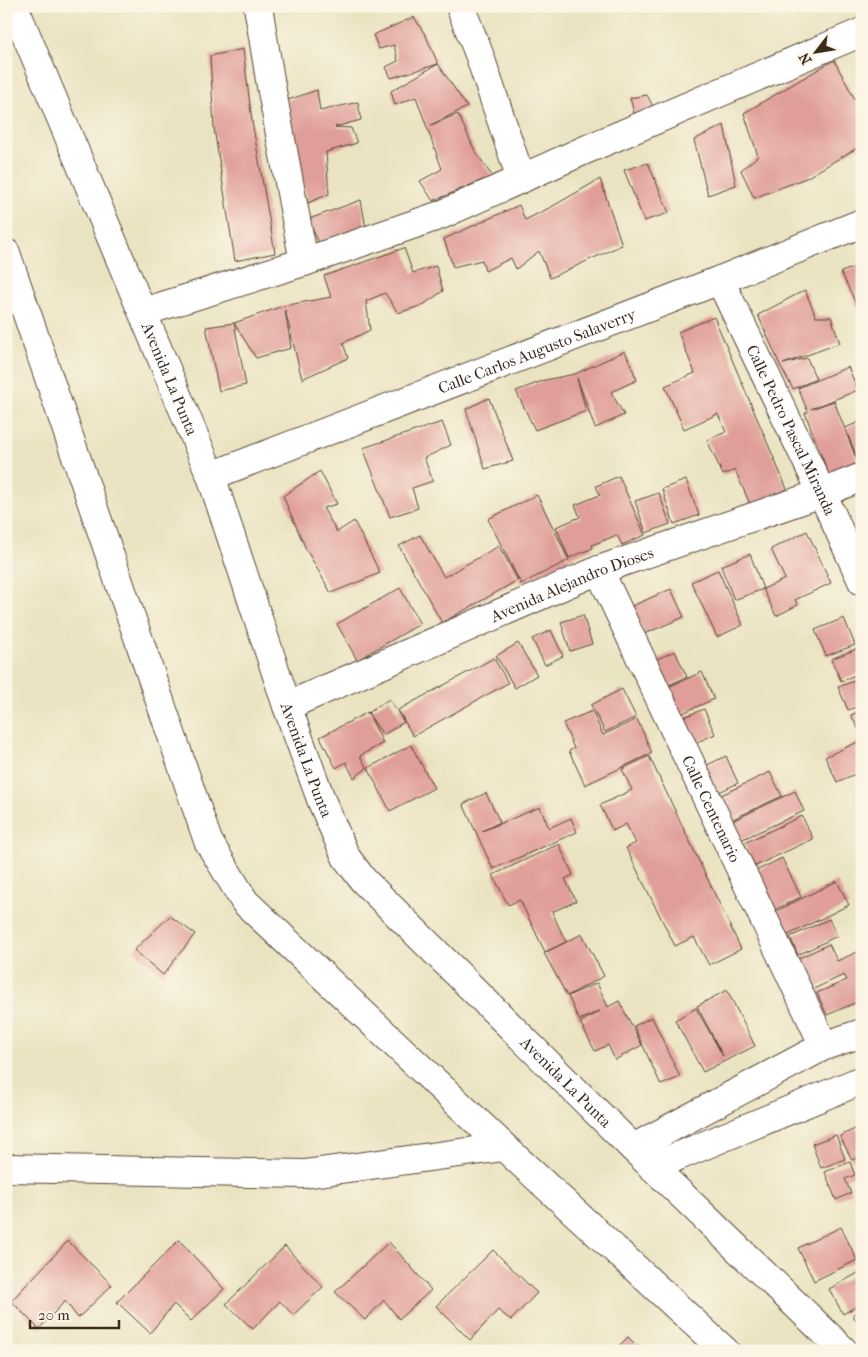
<svg xmlns="http://www.w3.org/2000/svg" width="868" height="1357" font-family="'IM FELL French Canon',serif">
  <rect width="100%" height="100%" fill="#fcf5e5"/>
  <filter id="ink" filterUnits="userSpaceOnUse"><feTurbulence type="fractalNoise" baseFrequency=".02" numOctaves="2"/><feDisplacementMap in="SourceGraphic" scale="10" xChannelSelector="R" yChannelSelector="G"/><feConvolveMatrix kernelMatrix="1 2 1 2 8 2 1 2 1" color-interpolation-filters="sRGB"/></filter>
  <filter id="wash" filterUnits="userSpaceOnUse"><feTurbulence type="fractalNoise" baseFrequency=".0096" numOctaves="4" result="noise"/><feDisplacementMap in="SourceGraphic" scale="20" xChannelSelector="R" yChannelSelector="G"/><feGaussianBlur stdDeviation="1.12" result="paint"/><feColorMatrix in="noise" values="0 0 0 0 0 0 0 0 0 0 0 0 0 0 0 0 0 1.4 0 .05"/><feComposite in="paint" operator="in"/></filter>
  <g filter="url(#wash)">
    <rect width="100%" height="100%" fill="#eae3c1"/>
    <g id="blocks">
      <g fill="#e09e9a">
        <path d="M414 17 426 36 438 64 391 78 386 67 398 61 394 45 379 49 373 35Z"/>
        <path d="M243 49 252 121 275 253 235 261 214 128 210 56Z"/>
        <path d="M834 60 859 107 862 105V145L806 178 754 198 741 170 758 156 744 113Z"/>
        <path d="M438 64 467 107 431 125 458 114 475 151 492 176 433 201 420 181 442 169 416 97 395 105 391 91Z"/>
        <path d="M317 90 320 111 358 102 361 120 335 127 351 128 357 143 326 152 329 194 308 203 282 102Z"/>
        <path d="M647 95 657 114 635 117 630 98Z"/>
        <path d="M724 125 736 185 708 195 694 140Z"/>
        <path d="M648 163 669 213 644 221 624 170Z"/>
        <path d="M600 179 622 245 550 278 539 251 516 269 511 258 485 271 482 260 453 267 444 239 519 205 525 220 553 206Z"/>
        <path d="M361 200 366 228 320 247 309 219Z"/>
        <path d="M404 248 413 273 436 266 443 291 423 305 398 313 385 293 366 301 370 330 343 343 348 358 302 379 285 310 291 348 256 358 234 323 246 385 219 391 206 327 234 323 283 306 331 297 324 276Z"/>
        <path d="M862 265V311L860 312 841 272Z"/>
        <path d="M805 290 816 317H831L840 343 783 364 807 358 816 379 793 389 780 365 758 315Z"/>
        <path d="M714 317 787 489 750 504 735 470 723 475 707 440 726 432 718 414 684 429 665 386 695 373 678 332Z"/>
        <path d="M625 351 637 380 611 392 624 415 595 428 577 378 586 411 535 430 516 391 545 380 575 374Z"/>
        <path d="M848 367 858 390 811 409 834 401 858 463 829 475 805 413 808 412 798 388Z"/>
        <path d="M489 398 513 461 485 469 466 409Z"/>
        <path d="M862 421V465H860L845 428Z"/>
        <path d="M442 422 451 445 424 458 433 481 412 488 418 508 390 517 363 448Z"/>
        <path d="M320 471 337 504 323 508 337 532 354 521 380 573 331 593 306 549 283 496Z"/>
        <path d="M619 476 645 535 622 545 617 535 592 545 593 548 569 558 556 527 580 517 575 505 600 495 596 486Z"/>
        <path d="M686 480 699 515 674 524 662 489Z"/>
        <path d="M659 493 670 524 646 533 635 501Z"/>
        <path d="M537 495 569 560 521 584 488 519Z"/>
        <path d="M862 514V536L854 517Z"/>
        <path d="M807 531 831 583 795 600 798 605 776 616 763 589 734 600 721 566 750 554 763 589 785 579 771 549Z"/>
        <path d="M420 535 444 577 499 546 518 580 442 623 399 546Z"/>
        <path d="M718 570 743 625 717 637 691 582Z"/>
        <path d="M400 588 420 624 357 660 337 624Z"/>
        <path d="M671 589 684 617 644 634 632 606Z"/>
        <path d="M583 615 592 644 570 651 561 622Z"/>
        <path d="M844 618 855 645 826 656 815 630Z"/>
        <path d="M551 630 563 656 545 665 532 639Z"/>
        <path d="M518 643 537 675 515 688 496 656Z"/>
        <path d="M857 649 862 661V672L841 681 831 659Z"/>
        <path d="M675 651 687 677 667 686 655 660Z"/>
        <path d="M494 658 508 683 413 736 398 710Z"/>
        <path d="M702 672 714 699 678 715 666 688Z"/>
        <path d="M862 678V705L848 710 838 687Z"/>
        <path d="M622 689 636 717 605 732 591 705Z"/>
        <path d="M389 699 404 722 383 735 368 713Z"/>
        <path d="M704 709 715 734 691 745 679 719Z"/>
        <path d="M862 710V736L851 715Z"/>
        <path d="M592 711 603 735 637 719 652 753 585 785 569 751 574 748 563 723Z"/>
        <path d="M368 712 383 743 360 756 367 768 354 778 346 762 336 768 320 737Z"/>
        <path d="M862 740V771L837 782 825 757Z"/>
        <path d="M411 745 434 788 390 811 368 768Z"/>
        <path d="M649 756 741 949 709 965 694 937 675 946 626 848 636 843 626 824 613 831 600 805 632 790 622 769Z"/>
        <path d="M726 756 738 783 713 795 701 768Z"/>
        <path d="M770 772 782 796 727 822 715 798Z"/>
        <path d="M795 791 804 811 732 844 724 825Z"/>
        <path d="M486 793 500 822 482 831 540 807 549 828 571 818 577 832 493 869 463 804Z"/>
        <path d="M802 816 813 839 755 866 744 843Z"/>
        <path d="M559 844 573 875 565 879 576 901 552 912 566 942 545 952 520 900 508 905 493 875Z"/>
        <path d="M782 858 801 897 774 910 756 871Z"/>
        <path d="M837 881 849 905 786 936 774 912Z"/>
        <path d="M170 916 195 934 163 975 134 950Z"/>
        <path d="M829 919 837 936 798 955 790 937Z"/>
        <path d="M582 934 604 976 567 996 544 953Z"/>
        <path d="M829 944 837 961 862 950V1000L827 1015 817 993 847 980 844 975 809 991 795 960Z"/>
        <path d="M597 983 608 1007 619 1001 642 1045 615 1060 608 1045 595 1051 580 1022 600 1011 579 1020 568 996Z"/>
        <path d="M727 990 755 1046 703 1072 675 1020 696 1008 723 1056 697 1006Z"/>
        <path d="M652 1017 680 1077 661 1085 634 1026Z"/>
        <path d="M857 1128 862 1140V1156L852 1160 840 1136Z"/>
        <path d="M836 1135 845 1159 821 1168 812 1144Z"/>
        <path d="M850 1162 855 1175 845 1179 851 1193 836 1200 825 1172Z"/>
        <path d="M841 1227 857 1260 814 1281 798 1248Z"/>
        <path d="M179 1240 224 1289 191 1321 174 1304 150 1333 117 1302Z"/>
        <path d="M68 1241 112 1285 78 1318 65 1301 39 1329 11 1301Z"/>
        <path d="M389 1242 431 1290 399 1319 384 1300 365 1320 335 1292Z"/>
        <path d="M285 1246 323 1287 293 1315 280 1301 253 1329 226 1304Z"/>
        <path d="M493 1250 537 1293 511 1320 498 1310 470 1340 436 1306Z"/>
        <path d="M860 1272 862 1275V1303L843 1314 829 1289Z"/>
        <path d="M862 1310V1325L859 1326 853 1315Z"/>
        <path d="M628 1337 642 1351H614Z"/>
      </g>
    </g>
  </g>
  <g filter="url(#ink)">
    <use href="#blocks" fill-opacity="0" stroke="#554636" stroke-width="1"/>
    <g fill="none" stroke-linecap="round" stroke-linejoin="round">
      <g stroke="#554636" stroke-width="30">
        <g id="minor">
          <path id="s1" d="M14 6 211 476 287 706 322 802 346 857 363 880 633 1148 844 1351"/>
          <path d="M258 6 271 86 304 262"/>
          <path d="M460 6 479 54 521 179"/>
          <path d="M6 253 208 841 245 902 504 1147"/>
          <path id="s2" d="M720 280 822 493 862 581"/>
          <path d="M143 312 304 262 441 215 585 150 862 32"/>
          <path id="s3" d="M211 476 720 280 862 223"/>
          <path id="s4" d="M599 570 824 1046"/>
          <path id="s5" d="M287 706 599 570 822 493 862 477"/>
          <path d="M633 1148 824 1046 862 1033"/>
          <path d="M652 1167 862 1080"/>
          <path d="M6 1168 304 1174 504 1147 725 1351"/>
        </g>
      </g>
      <use href="#minor" stroke="#fff" stroke-width="28"/>
    </g>
  </g>
  <g text-anchor="middle" stroke-width="4.5" stroke-linejoin="round" paint-order="stroke">
    <g font-size="16" fill="#3b2a1e" stroke="#fcf5e5">
      <text dy="6" stroke="none"><textPath href="#s3" startOffset="349">Calle Carlos Augusto Salaverry</textPath></text>
      <text dy="6" stroke="none"><textPath href="#s1" startOffset="404">Avenida La Punta</textPath></text>
      <text dy="6" stroke="none"><textPath href="#s2" startOffset="166">Calle Pedro Pascal Miranda</textPath></text>
      <text dy="6" stroke="none"><textPath href="#s5" startOffset="310">Avenida Alejandro Dioses</textPath></text>
      <text dy="6" stroke="none"><textPath href="#s1" startOffset="809">Avenida La Punta</textPath></text>
      <text dy="6" stroke="none"><textPath href="#s4" startOffset="264">Calle Centenario</textPath></text>
      <text dy="6" stroke="none"><textPath href="#s1" startOffset="1229">Avenida La Punta</textPath></text>
    </g>
  </g>
  <rect width="868" height="1357" fill="none" stroke="#fcf5e5" stroke-width="25"/>
  <g transform="translate(816 52) rotate(239)" stroke="#fcf5e5" stroke-width="4" paint-order="stroke">
  <path d="M0-4L9 19L0 12L-9 19Z" fill="#3b2a1e"/>
  <text y="-8" font-size="14" font-weight="bold" text-anchor="middle" fill="#3b2a1e">N</text>
  </g>
  <path d="M30 1320v8h89v-8" fill="none" stroke="#3b2a1e" stroke-width="2.5"/>
  <text x="38" y="1320" font-size="15" fill="#3b2a1e" stroke="#fcf5e5" stroke-width="4" paint-order="stroke">20 m</text>
</svg>
